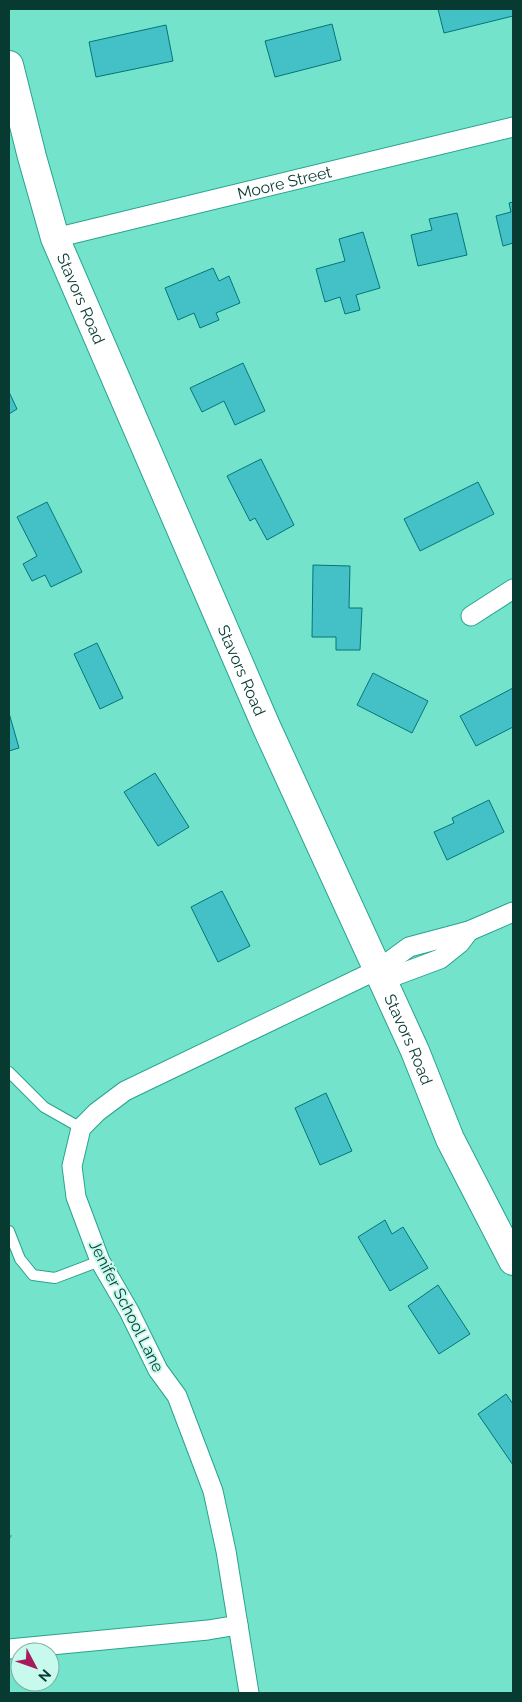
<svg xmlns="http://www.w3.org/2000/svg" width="522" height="1702" font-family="Raleway,sans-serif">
  <rect width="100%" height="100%" fill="#74e3cc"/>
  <g fill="#44c1c6" stroke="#037579">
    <path d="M438 9H513V16L444 33Z"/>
    <path d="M332 24 341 60 275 77 265 41Z"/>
    <path d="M166 25 173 61 96 77 89 42Z"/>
    <path d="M513 202V243L503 246 496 216 511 212 509 203Z"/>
    <path d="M457 213 467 255 418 266 411 235 432 230 429 219Z"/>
    <path d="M363 232 380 288 356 295 360 310 345 314 340 297 325 302 316 269 345 261 339 239Z"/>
    <path d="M213 268 219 281 229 276 240 303 216 313 219 320 200 328 194 313 178 320 165 288Z"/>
    <path d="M243 363 265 411 235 425 224 401 202 412 190 388Z"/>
    <path d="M9 392 17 409 9 414Z"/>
    <path d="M261 459 294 525 267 540 255 518 250 521 227 476Z"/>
    <path d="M478 482 494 514 420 551 404 519Z"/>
    <path d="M47 502 82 572 51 587 45 575 32 581 23 564 37 556 17 517Z"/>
    <path d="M313 565 350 566 349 608H362L360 650H336V637H312Z"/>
    <path d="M97 643 123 698 100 709 74 654Z"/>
    <path d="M373 673 428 701 412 733 357 705Z"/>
    <path d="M513 688V727L476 746 460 716Z"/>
    <path d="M9 713 19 748 9 751Z"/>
    <path d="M155 773 189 827 158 846 124 792Z"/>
    <path d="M489 800 504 832 447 860 434 832 454 823 452 818Z"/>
    <path d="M222 891 250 946 218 962 191 907Z"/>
    <path d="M326 1093 352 1151 320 1165 295 1108Z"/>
    <path d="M385 1220 392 1234 403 1227 428 1268 390 1291 358 1237Z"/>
    <path d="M438 1285 470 1334 439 1354 408 1306Z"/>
    <path d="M506 1394 513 1404V1465L478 1414Z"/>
  </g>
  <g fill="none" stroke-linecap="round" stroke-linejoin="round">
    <g stroke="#28a38e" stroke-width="12">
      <g id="lane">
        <path d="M9 1072 44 1107 81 1128"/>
        <path d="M9 1231 20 1259 33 1275 55 1278 100 1261"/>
      </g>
    </g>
    <g stroke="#28a38e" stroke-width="21">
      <g id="street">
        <path id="s1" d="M55 238 513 127"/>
        <path d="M471 616 513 589"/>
        <path d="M379 969 397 975 440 959 460 943 469 931"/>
        <path d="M9 1649 208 1630 238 1625"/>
        <path d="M249 1693 226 1551 213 1491 177 1396 158 1370 129 1311 100 1261 76 1197 72 1166 81 1128 97 1112 125 1091 379 969 409 947 469 931 513 912"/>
      </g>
    </g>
    <g stroke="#28a38e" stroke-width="30">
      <g id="secondary">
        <path id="s2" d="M9 65 32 157 55 238 266 726 415 1051 450 1139 513 1261"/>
      </g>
    </g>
    <path stroke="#52af9c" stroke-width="3" stroke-dasharray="2.5 4" stroke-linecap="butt" d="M9 1536 12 1537"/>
    <use href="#lane" stroke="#fff" stroke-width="10"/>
    <use href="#street" stroke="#fff" stroke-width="19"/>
    <use href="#secondary" stroke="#fff" stroke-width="28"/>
  </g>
  <g text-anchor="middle" stroke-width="4" stroke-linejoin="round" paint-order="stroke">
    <g font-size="16" fill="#073b32" stroke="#c7f9ed">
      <text dy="6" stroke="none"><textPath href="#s1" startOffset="236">Moore Street</textPath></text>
      <text dy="6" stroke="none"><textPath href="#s2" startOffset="245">Stavors Road</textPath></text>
      <text dy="6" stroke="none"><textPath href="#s2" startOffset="650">Stavors Road</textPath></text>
      <text dy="6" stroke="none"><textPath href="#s2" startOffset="1055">Stavors Road</textPath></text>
      <text transform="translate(127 1306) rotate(63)" y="6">Jenifer School Lane</text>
    </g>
  </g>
  <rect width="522" height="1702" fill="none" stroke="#073b32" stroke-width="20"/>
  <g transform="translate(35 1667) rotate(131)"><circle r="24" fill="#c7f9ed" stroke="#7aada2"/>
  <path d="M0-4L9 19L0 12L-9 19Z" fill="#a71a5d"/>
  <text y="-8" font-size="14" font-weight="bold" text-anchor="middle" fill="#073b32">N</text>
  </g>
</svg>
